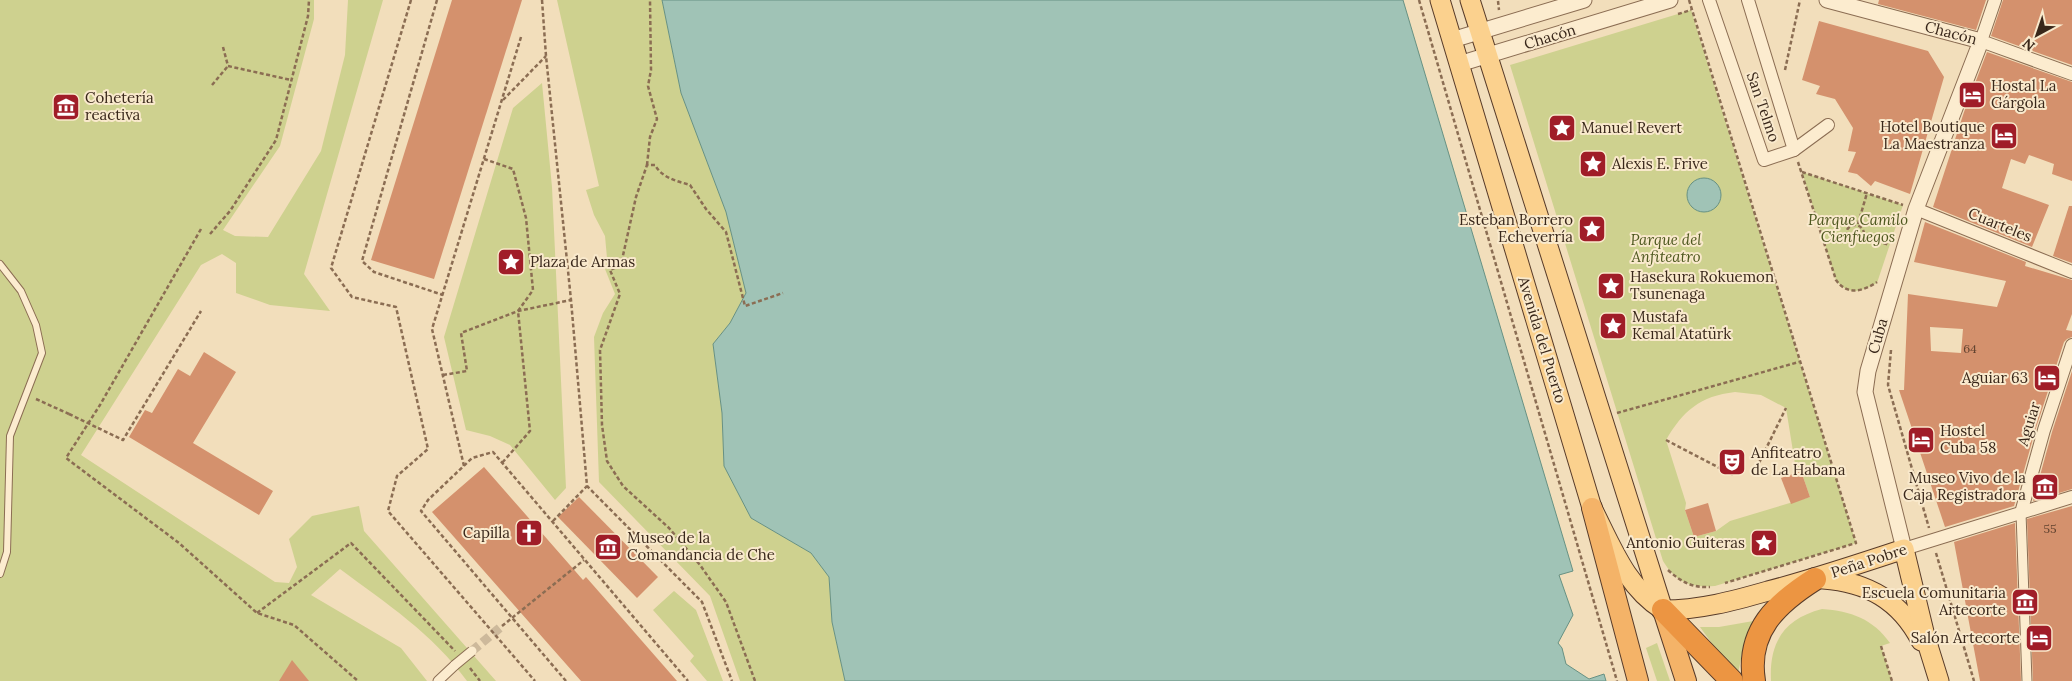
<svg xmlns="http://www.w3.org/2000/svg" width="2072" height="681" font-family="Lora,serif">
  <rect width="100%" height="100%" fill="#f2debb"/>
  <g fill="#ced18f" fill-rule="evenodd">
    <path d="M0 0H314V19L280 146 223 230 235 236 268 237 321 151 345 55 348 0H383L304 274 330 311 270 305 236 293V263L222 254 201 265 81 455 275 582 289 583 297 567 289 539 312 516 359 506 364 531 496 681H467C432 633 387 604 340 569L311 595 401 648 427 681H0Z"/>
    <path d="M557 0H662L681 93 726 212 746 293 730 323 713 344 722 413 724 466 751 518 811 553 829 577 832 622 845 681H740L710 596 599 482 594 337 603 313 615 294 605 269 607 258 605 236 594 215 586 190 599 186Z"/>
    <path d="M1691 10 1856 543 1715 586C1690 588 1676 582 1663 561L1510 65ZM1735 392 1761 395 1786 408 1796 470 1801 471 1810 497 1730 521 1716 531 1694 537 1685 510 1686 503 1666 440C1683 411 1700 396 1735 392Z"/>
    <path d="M542 83 552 187 566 488 555 500 510 445 490 436 466 430 444 337 513 108Z"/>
    <path d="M1802 172 1903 205 1877 283C1863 291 1848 297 1836 280Z"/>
    <path d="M674 591 696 610 723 681H707L690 661 694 656 653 610Z"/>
    <path d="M1822 609C1851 611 1873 619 1890 643L1881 646 1892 681H1771C1769 642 1784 619 1822 609Z"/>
    <path d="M1759 620C1741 638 1743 655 1737 678L1700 627H1719Z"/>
    <path d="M1657 643 1670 681H1657L1646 648Z"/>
  </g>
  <g fill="#a0c3b6" stroke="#679183">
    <path d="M662 0H1403L1573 571 1559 575 1573 615 1558 643 1562 648 1566 664 1589 679 1604 674 1606 681H845L832 622 829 577 811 553 751 518 724 466 722 413 713 344 730 323 746 293 726 212 681 93Z"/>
    <circle cx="1704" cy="195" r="17"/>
  </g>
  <g fill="#d4916d" fill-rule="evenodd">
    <path d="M452 0H522L434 279 371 260Z"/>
    <path d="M1879 0H1986L1976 30 1878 4Z"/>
    <path d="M2003 0H2072V65L1991 36Z"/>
    <path d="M1819 21 1928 51 1944 77 1910 194 1875 181 1871 186 1857 174 1848 172 1856 152 1848 151 1853 128 1835 99 1816 94 1820 86 1802 80Z"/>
    <path d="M1987 52 2072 82V181L2052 174 2054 164 2029 155 2025 164 2011 159 2002 188 2049 205 2032 247 1933 207 1964 112Z"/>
    <path d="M2069 206H2072V263L2053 256Z"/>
    <path d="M1925 222 2026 262 2025 266 2072 280V314L2066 330 2072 331V337L2067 339 2064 342 2036 428 2014 506 1945 527 1899 390H1904L1908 294 1997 307 2006 281 1914 262ZM1930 327 1963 329 1961 353 1931 351Z"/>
    <path d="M204 352 236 372 193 443 273 491 259 515 129 437 145 410 152 413 178 369 190 376Z"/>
    <path d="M2072 371V489L2033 501 2052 432Z"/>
    <path d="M484 467 583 580 586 577 677 681H581L432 512Z"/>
    <path d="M1801 471 1810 497 1791 504 1781 478Z"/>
    <path d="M579 497 658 577 637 598 558 517Z"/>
    <path d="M1708 503 1716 531 1694 537 1685 510Z"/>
    <path d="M2072 506V681H2033L2027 519Z"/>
    <path d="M2015 523 2021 681H1980L1954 542Z"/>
    <path d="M292 660 309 681H279Z"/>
  </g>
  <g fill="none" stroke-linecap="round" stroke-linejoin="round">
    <path stroke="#cdb99b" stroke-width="9" stroke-dasharray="9 4.5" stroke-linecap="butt" d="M472 651 502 626"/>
    <g stroke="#8b6d53" stroke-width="8">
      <path id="service" d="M0 264 21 291 36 325 42 353 10 436 7 552 0 574"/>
    </g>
    <g stroke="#8b6d53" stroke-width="11">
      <g id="pedestrian">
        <path d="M2021 513 2027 681"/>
        <path d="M438 681 455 665"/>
      </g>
    </g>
    <g stroke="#8b6d53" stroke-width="14">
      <g id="minor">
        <path d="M1709 0 1764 160 1794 150 1748 0"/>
        <path d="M1995 0 1981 41 2072 74"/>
        <path d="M1794 150 1828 125"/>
        <path d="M1916 209 2072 272"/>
        <path d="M2021 513 2044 430 2072 345"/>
        <path d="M1904 549 2072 497"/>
      </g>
    </g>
    <g stroke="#8b6d53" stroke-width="17">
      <g id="tertiary">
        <path d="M1827 0 1981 41 1916 209 1868 371 1865 392 1904 549"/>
        <path d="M1452 40 1584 0"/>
        <path d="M1459 64 1670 0"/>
      </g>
    </g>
    <g stroke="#583b29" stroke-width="21">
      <g id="primary">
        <path d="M1440 0 1592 508C1611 545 1626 587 1663 610"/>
        <path d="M1470 0 1663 610"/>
        <path d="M1823 579C1867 582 1900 600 1921 641"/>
        <path d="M1663 610C1700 610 1733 601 1768 591 1814 579 1859 564 1904 549L1925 636 1939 681"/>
      </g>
    </g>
    <g stroke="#583b29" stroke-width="22">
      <g id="trunk">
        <path d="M1592 508 1638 681"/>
        <path d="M1663 610 1686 681"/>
      </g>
    </g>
    <g stroke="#583b29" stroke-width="24">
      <g id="motorway">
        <path d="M1663 610 1732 681"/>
        <path d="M1754 681C1746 631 1777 603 1815 579"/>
      </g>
    </g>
    <g stroke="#8b6d53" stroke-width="2.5" stroke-dasharray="4 2.5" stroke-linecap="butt">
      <path d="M411 0 331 268 352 297 396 307 428 449 397 476 388 511 535 681"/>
      <path d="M437 0 362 261 374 272 443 295"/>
      <path d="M542 0 546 56 571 300 587 486 702 602 732 681"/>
      <path d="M1419 0 1617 681"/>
      <path d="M1689 0 1856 543 1725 583"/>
      <path d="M1498 1 1499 10"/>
      <path d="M1678 14 1691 10"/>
      <path d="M223 47 228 66"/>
      <path d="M228 66 291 80"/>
      <path d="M1785 70 1800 0"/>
      <path d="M212 85 228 66"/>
      <path d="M503 100 546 56"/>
      <path d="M484 159 513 169 526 218 533 290 518 311 530 431 502 463"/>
      <path d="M1798 162 1836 280C1847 296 1864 291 1877 282"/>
      <path d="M647 165 650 137 657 119 648 86 651 70 650 0"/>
      <path d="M1802 172 1903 205"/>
      <path d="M1858 224 1867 193"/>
      <circle cx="1855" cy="234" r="9"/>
      <path d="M201 229 100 405 66 458 179 543 257 613 294 625 358 681"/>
      <path d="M210 234 230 211 276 140 308 16 309 0"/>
      <path d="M1865 237 1889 245"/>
      <path d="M1825 243 1846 234"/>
      <path d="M1891 350 1888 385 1929 528"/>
      <path d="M443 375 467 371 461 333 518 311 571 300"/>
      <path d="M36 399 69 414"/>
      <path d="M1617 413 1799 362"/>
      <path d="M98 428 123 440 201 311"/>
      <path d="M1666 440 1733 475"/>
      <path d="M464 466 432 329 521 37"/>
      <path d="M1756 469 1786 408"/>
      <path d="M553 521 587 486"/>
      <path d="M1936 553 1974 681"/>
      <path d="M1668 570C1681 582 1693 588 1710 587"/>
      <path d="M257 613 351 543 455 651"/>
      <path d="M502 626 584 560"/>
      <path d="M1881 646 1892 681"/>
      <path d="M470 668 480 681"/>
      <path d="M566 681 421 511 428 500 472 458 493 452 688 681"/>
      <path d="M755 681 726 602 700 565 669 528 623 486 607 461 602 425 600 350 620 294 610 270 617 267 622 260 636 197 647 165H655C662 178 677 181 690 185L706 209 726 232 745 306 783 293"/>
    </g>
    <use href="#service" stroke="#fceccf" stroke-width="6"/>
    <use href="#pedestrian" stroke="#fceccf" stroke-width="9"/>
    <use href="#minor" stroke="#fceccf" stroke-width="12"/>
    <use href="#tertiary" stroke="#fceccf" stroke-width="15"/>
    <use href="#primary" stroke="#fbd18e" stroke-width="19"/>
    <use href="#trunk" stroke="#f4b368" stroke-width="20"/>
    <use href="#motorway" stroke="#ec9542" stroke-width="22"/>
    <g stroke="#8b6d53" stroke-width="11" stroke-linecap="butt">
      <path id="pedestrian-bridge" d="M455 665 472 651"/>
    </g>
    <path stroke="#8b6d53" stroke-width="2.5" stroke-dasharray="4 2.5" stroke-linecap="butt" d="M69 414 98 428"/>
    <use href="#pedestrian-bridge" stroke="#fceccf" stroke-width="9"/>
  </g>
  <defs>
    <g id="hotel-square" transform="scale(1.4375)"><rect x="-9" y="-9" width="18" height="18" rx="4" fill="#a01d28" stroke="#f9e9cc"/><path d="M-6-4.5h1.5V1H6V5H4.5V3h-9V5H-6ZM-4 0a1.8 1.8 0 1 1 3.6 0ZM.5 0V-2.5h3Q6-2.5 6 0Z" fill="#fff"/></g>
    <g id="museum-square" transform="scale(1.4375)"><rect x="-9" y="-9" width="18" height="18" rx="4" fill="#a01d28" stroke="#f9e9cc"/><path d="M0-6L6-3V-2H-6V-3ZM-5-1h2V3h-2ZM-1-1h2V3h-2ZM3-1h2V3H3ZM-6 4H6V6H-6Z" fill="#fff"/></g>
    <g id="sight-square" transform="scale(1.4375)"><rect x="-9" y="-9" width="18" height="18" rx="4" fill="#a01d28" stroke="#f9e9cc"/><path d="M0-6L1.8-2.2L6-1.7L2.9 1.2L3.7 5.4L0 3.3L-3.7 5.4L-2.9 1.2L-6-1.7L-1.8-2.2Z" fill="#fff"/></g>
    <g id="theatre-square" transform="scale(1.4375)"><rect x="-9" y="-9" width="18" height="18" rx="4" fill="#a01d28" stroke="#f9e9cc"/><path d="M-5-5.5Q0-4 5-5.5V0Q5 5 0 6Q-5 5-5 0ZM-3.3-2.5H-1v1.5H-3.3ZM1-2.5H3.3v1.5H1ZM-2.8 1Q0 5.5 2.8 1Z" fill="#fff"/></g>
    <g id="church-square" transform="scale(1.4375)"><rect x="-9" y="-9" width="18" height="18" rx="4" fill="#a01d28" stroke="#f9e9cc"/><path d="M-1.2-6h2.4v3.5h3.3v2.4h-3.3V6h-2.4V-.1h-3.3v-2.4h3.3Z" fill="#fff"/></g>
  </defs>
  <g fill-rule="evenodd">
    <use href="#hotel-square" x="1972" y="95"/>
    <use href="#museum-square" x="66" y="107"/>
    <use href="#sight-square" x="1562" y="128"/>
    <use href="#hotel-square" x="2004" y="136"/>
    <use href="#sight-square" x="1593" y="164"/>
    <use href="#sight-square" x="1592" y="229"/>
    <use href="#sight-square" x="511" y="262"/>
    <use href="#sight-square" x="1611" y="286"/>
    <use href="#sight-square" x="1613" y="326"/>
    <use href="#hotel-square" x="2047" y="378"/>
    <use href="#hotel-square" x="1921" y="440"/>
    <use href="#theatre-square" x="1732" y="462"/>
    <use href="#museum-square" x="2045" y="487"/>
    <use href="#church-square" x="529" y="533"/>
    <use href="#sight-square" x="1764" y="543"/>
    <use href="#museum-square" x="608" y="547"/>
    <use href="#museum-square" x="2025" y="602"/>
    <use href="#hotel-square" x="2039" y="638"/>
  </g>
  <g text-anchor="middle" stroke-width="4" stroke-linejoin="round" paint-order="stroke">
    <g font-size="12" fill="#60422f">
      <text x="1970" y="353">64</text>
      <text x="2050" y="533">55</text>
    </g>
    <g font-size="15" fill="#39271a" stroke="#f9e9cc">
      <text transform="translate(1951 33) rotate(15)" y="5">Chacón</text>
      <text transform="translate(1550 37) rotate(-17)" y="5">Chacón</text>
      <text transform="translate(1763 107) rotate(71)" y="5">San Telmo</text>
      <text transform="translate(2000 225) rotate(22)" y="5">Cuarteles</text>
      <text transform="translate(1878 336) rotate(-74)" y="5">Cuba</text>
      <text transform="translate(1542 340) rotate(73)" y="5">Avenida del Puerto</text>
      <text transform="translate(2029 424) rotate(-73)" y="5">Aguiar</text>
      <text transform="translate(1869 561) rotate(-18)" y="5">Peña Pobre</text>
    </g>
    <g font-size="15" fill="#39271a" stroke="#f9e9cc" text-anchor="start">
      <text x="1991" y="91">Hostal La<tspan x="1991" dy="17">Gárgola</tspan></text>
      <text x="85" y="103">Cohetería<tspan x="85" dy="17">reactiva</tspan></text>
      <text x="1985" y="132" text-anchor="end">Hotel Boutique<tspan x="1985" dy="17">La Maestranza</tspan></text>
      <text x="1581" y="133">Manuel Revert</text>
      <text x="1612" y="169">Alexis E. Frive</text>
      <text x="1573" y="225" text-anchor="end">Esteban Borrero<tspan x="1573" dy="17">Echeverría</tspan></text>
      <text x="530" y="267">Plaza de Armas</text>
      <text x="1630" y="282">Hasekura Rokuemon<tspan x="1630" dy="17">Tsunenaga</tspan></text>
      <text x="1632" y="322">Mustafa<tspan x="1632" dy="17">Kemal Atatürk</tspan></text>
      <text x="2028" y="383" text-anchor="end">Aguiar 63</text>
      <text x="1940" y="436">Hostel<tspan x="1940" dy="17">Cuba 58</tspan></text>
      <text x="1751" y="458">Anfiteatro<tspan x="1751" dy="17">de La Habana</tspan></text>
      <text x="2026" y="483" text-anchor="end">Museo Vivo de la<tspan x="2026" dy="17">Caja Registradora</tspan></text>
      <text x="510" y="538" text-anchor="end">Capilla</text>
      <text x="627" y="543">Museo de la<tspan x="627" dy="17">Comandancia de Che</tspan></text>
      <text x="1745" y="548" text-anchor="end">Antonio Guiteras</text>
      <text x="2006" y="598" text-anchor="end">Escuela Comunitaria<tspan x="2006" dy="17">Artecorte</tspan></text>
      <text x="2020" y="643" text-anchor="end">Salón Artecorte</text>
    </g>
    <g font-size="15" font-style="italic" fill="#4d571e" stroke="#f9e9cc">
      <text x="1858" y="225">Parque Camilo<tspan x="1858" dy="17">Cienfuegos</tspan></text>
      <text x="1666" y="245">Parque del<tspan x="1666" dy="17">Anfiteatro</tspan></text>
    </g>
  </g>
  <g transform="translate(2037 35) rotate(220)" stroke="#f9e9cc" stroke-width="4" paint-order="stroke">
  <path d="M0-4L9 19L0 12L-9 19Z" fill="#39271a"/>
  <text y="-8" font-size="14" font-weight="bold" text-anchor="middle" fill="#39271a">N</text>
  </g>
</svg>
